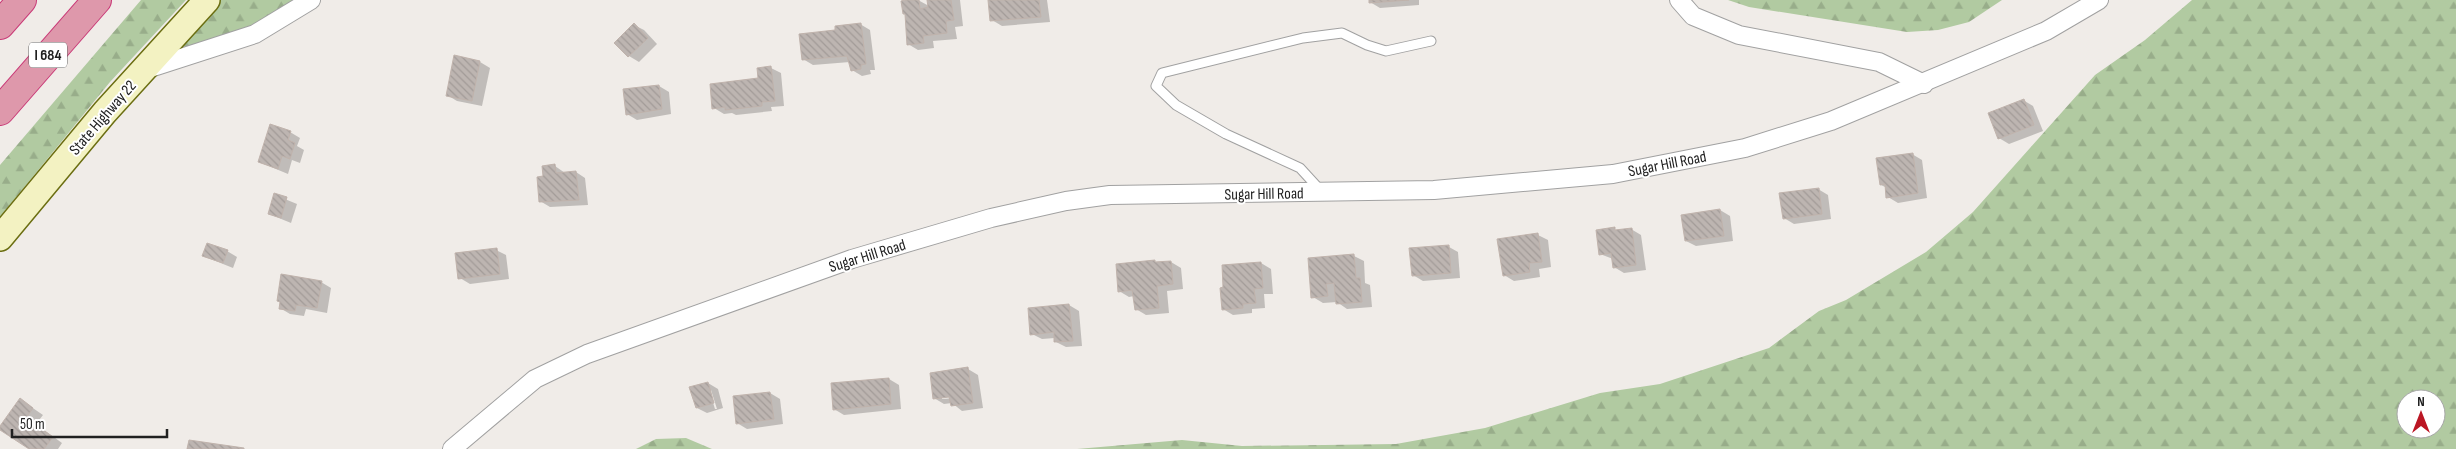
<svg xmlns="http://www.w3.org/2000/svg" width="2456" height="449" font-family="'Sofia Sans Condensed',sans-serif">
  <defs>
    <pattern id="forest-firs" width="22" height="20" patternUnits="userSpaceOnUse" patternTransform="scale(1.25)"><rect width="22" height="20" fill="#b1caa1"/><path d="M5 1l3.5 6h-7zM16 11l3.5 6h-7z" fill="#98ad8a"/></pattern>
    <pattern id="building-back-hatch" width="6" height="6" patternUnits="userSpaceOnUse" patternTransform="scale(1.25)"><rect width="6" height="6" fill="#bdb5b1"/><path d="M-1 5l2 2M0 0l6 6M5-1l2 2" fill="none" stroke="#a29b98"/></pattern>
  </defs>
  <rect width="100%" height="100%" fill="#f0ece8"/>
  <g fill="url(#forest-firs)" fill-rule="evenodd">
    <path d="M141 0H186L110 82 0 217V165Z"/>
    <path d="M221 0H296L251 27 170 55Z"/>
    <path d="M1728 0H2002L1969 22 1938 30 1907 32 1749 7Z"/>
    <path d="M2192 0H2456V449H1077L1182 440 1242 446 1396 444 1485 428 1600 393 1660 384 1769 348 1819 311 1846 300 1926 252 1973 212 2095 75 2145 40ZM2406 399H2436V429H2406Z"/>
    <path d="M686 438 712 449H636L656 439Z"/>
  </g>
  <g fill="#0003" fill-rule="evenodd">
    <path d="M918 0 929 6V0H960L963 26 955 27 957 39 933 41 934 48 918 50 908 44 906 15 904 13Z"/>
    <path d="M989 0H1047L1050 22 1002 26 992 20Z"/>
    <path d="M1370 0H1419V5L1380 8 1370 2Z"/>
    <path d="M860 24 870 30 875 70H870L871 74 862 76 852 70 850 62 813 65 803 59 837 31Z"/>
    <path d="M634 25 644 30 657 44 639 62 629 56 616 43Z"/>
    <path d="M455 57 480 62 490 68 482 106 457 101 447 95Z"/>
    <path d="M771 68 781 73 784 106 771 107 772 111 736 115 732 113 724 114 714 108 760 79Z"/>
    <path d="M659 86 669 92 671 114 637 120 627 114Z"/>
    <path d="M2023 100 2033 106 2043 131 2009 144 1999 138Z"/>
    <path d="M290 132 300 138 297 146 304 150 300 163 292 160 288 174 259 162Z"/>
    <path d="M1912 154 1922 160 1927 198 1898 203 1888 197 1887 188 1881 185Z"/>
    <path d="M555 166 565 173 576 172 585 178 588 205 550 207 540 201 544 177Z"/>
    <path d="M1818 189 1828 195 1831 219 1794 224 1784 218Z"/>
    <path d="M275 195 297 204 291 223 269 214Z"/>
    <path d="M1720 210 1730 216 1733 241 1696 246 1686 241Z"/>
    <path d="M1631 229 1641 235 1646 270 1624 273 1614 267 1613 259 1600 254 1597 231Z"/>
    <path d="M1538 235 1548 240 1551 267 1539 269 1540 277 1514 281 1504 275Z"/>
    <path d="M1449 247 1458 252 1460 278 1423 281 1413 275Z"/>
    <path d="M496 250 506 255 509 279 470 284 460 278Z"/>
    <path d="M227 251 237 257 233 268 203 256Z"/>
    <path d="M1354 256 1364 261 1365 283 1370 285 1372 307 1347 309 1337 302 1323 303 1313 297Z"/>
    <path d="M1171 262 1181 268 1183 289 1167 291 1169 313 1146 315 1136 309 1134 296 1129 297 1119 291Z"/>
    <path d="M1261 263 1271 269 1273 294H1264L1265 308 1252 309V313L1233 315 1223 309 1225 288Z"/>
    <path d="M321 282 331 288 327 313 306 309 304 316 290 314 280 308Z"/>
    <path d="M1069 305 1079 311 1082 346 1066 347 1056 342 1055 338 1042 339 1032 334Z"/>
    <path d="M968 369 978 375 983 408 962 411 952 403 944 404 934 398ZM956 395V398L942 399V397Z"/>
    <path d="M889 379 899 385 901 409 844 415 834 409Z"/>
    <path d="M708 383 718 389 723 408 707 413 697 408ZM709 390H711L717 409H715Z"/>
    <path d="M770 393 780 399 783 424 747 429 737 423Z"/>
    <path d="M21 400 43 415 36 424 62 443 58 449H31Z"/>
  </g>
  <g fill="url(#building-back-hatch)" stroke="#c0b3ac">
    <path d="M905 0H919L920 9 928 7 927 0H951L954 20 946 21 947 33 923 36 924 43 907 45 905 14H903L901 1Z"/>
    <path d="M988 0H1039L1041 17 990 21Z"/>
    <path d="M1369 0H1409L1369 3Z"/>
    <path d="M634 23 648 38 628 57 614 43Z"/>
    <path d="M861 23 866 64 861 65V69L851 71 847 56 802 60 799 34 835 30V26Z"/>
    <path d="M454 55 480 61 472 101 446 96Z"/>
    <path d="M771 66 775 101 762 102V106L725 110V107L712 109 710 84 758 78 757 68Z"/>
    <path d="M659 85 662 109 626 115 623 89Z"/>
    <path d="M2024 99 2034 125 1998 139 1988 113Z"/>
    <path d="M270 124 291 131 288 140 295 143 290 159 282 156 278 169 258 162Z"/>
    <path d="M1913 153 1918 193 1886 198 1885 184 1880 185 1876 158Z"/>
    <path d="M555 164 556 173 576 171 579 200 539 202 537 177 543 176 542 166Z"/>
    <path d="M1819 188 1822 214 1783 219 1779 193Z"/>
    <path d="M274 193 287 197 281 218 268 214Z"/>
    <path d="M1720 209 1724 236 1685 241 1681 215Z"/>
    <path d="M1615 227V230L1632 228 1636 265 1613 268 1611 253 1599 255 1596 230Z"/>
    <path d="M1538 233 1542 262 1529 263 1530 272 1503 276 1497 239Z"/>
    <path d="M207 243 228 250 223 263 202 256Z"/>
    <path d="M1449 245 1451 273 1412 276 1409 248Z"/>
    <path d="M497 248 500 274 458 279 455 253Z"/>
    <path d="M1354 254 1356 278H1360L1362 302 1336 304 1334 283 1326 284 1328 296 1311 298 1308 258Z"/>
    <path d="M1155 260V262L1171 261 1173 284 1157 286 1159 308 1135 310 1132 290 1118 292 1116 264Z"/>
    <path d="M1261 262 1263 288 1254 289 1256 303 1243 304V308L1222 310 1220 288 1223 287 1222 265Z"/>
    <path d="M281 274 322 281 317 308 296 305 295 311 279 309 280 302 277 301Z"/>
    <path d="M1069 304 1073 341 1054 342V332L1030 335 1028 308Z"/>
    <path d="M968 367 973 403 951 406 949 397 933 399 930 373Z"/>
    <path d="M889 378 891 404 833 410 831 383Z"/>
    <path d="M708 382 714 403 696 408 689 387Z"/>
    <path d="M770 392 774 419 736 424 733 396Z"/>
    <path d="M20 398 33 408 26 418 53 437 44 449H29L0 430V426Z"/>
    <path d="M189 440 244 448V449H187Z"/>
  </g>
  <g fill="none" stroke-linecap="round" stroke-linejoin="round">
    <g stroke="#a1a1a1" stroke-width="11">
      <path id="service" d="M1322 192 1300 168 1226 134 1176 105 1156 86 1162 73 1303 38 1342 33 1367 45 1386 51 1431 41"/>
    </g>
    <g stroke="#a1a1a1" stroke-width="20">
      <g id="minor">
        <path d="M1679 0 1693 16 1739 35 1879 62 1924 84"/>
        <path d="M144 70 255 34 311 0"/>
        <path d="M452 449 535 379 587 354 852 259 991 218 1066 201 1110 195 1434 190 1613 174 1745 148 1831 121 2046 31 2099 0"/>
      </g>
    </g>
    <g stroke="#6b6e11" stroke-width="28">
      <path id="secondary" d="M0 238 105 112 207 0"/>
    </g>
    <g stroke="#c93a77" stroke-width="30">
      <g id="motorway">
        <path d="M0 25 22 0"/>
        <path d="M0 111 97 0"/>
      </g>
    </g>
    <use href="#service" stroke="#fff" stroke-width="9"/>
    <use href="#minor" stroke="#fff" stroke-width="18"/>
    <use href="#secondary" stroke="#f3f2c2" stroke-width="25"/>
    <use href="#motorway" stroke="#de98ab" stroke-width="28"/>
  </g>
  <g text-anchor="middle" stroke-width="4" stroke-linejoin="round" paint-order="stroke">
    <rect fill="#fff" stroke="#636363" stroke-width="1" x="29" y="42.5" width="38" height="25" rx="4"/>
    <g font-size="15" font-weight="bold" fill="#202020">
      <text x="48" y="60">I 684</text>
    </g>
    <g font-size="16" fill="#202020" stroke="#fff">
      <text transform="translate(102 117) rotate(-49)" y="6">State Highway 22</text>
      <text transform="translate(1667 163) rotate(-11)" y="6">Sugar Hill Road</text>
      <text transform="translate(1264 193) rotate(-1)" y="6">Sugar Hill Road</text>
      <text transform="translate(867 255) rotate(-17)" y="6">Sugar Hill Road</text>
    </g>
  </g>
  <g transform="translate(2421 414)"><circle r="24" fill="#ffffff" stroke="#a6a6a6"/>
  <path d="M0-4L9 19L0 12L-9 19Z" fill="#bb1624"/>
  <text y="-8" font-size="14" font-weight="bold" text-anchor="middle" fill="#202020">N</text>
  </g>
  <path d="M12 429v8h155v-8" fill="none" stroke="#202020" stroke-width="2.5"/>
  <text x="20" y="429" font-size="15" fill="#202020" stroke="#ffffff" stroke-width="4" paint-order="stroke">50 m</text>
</svg>
